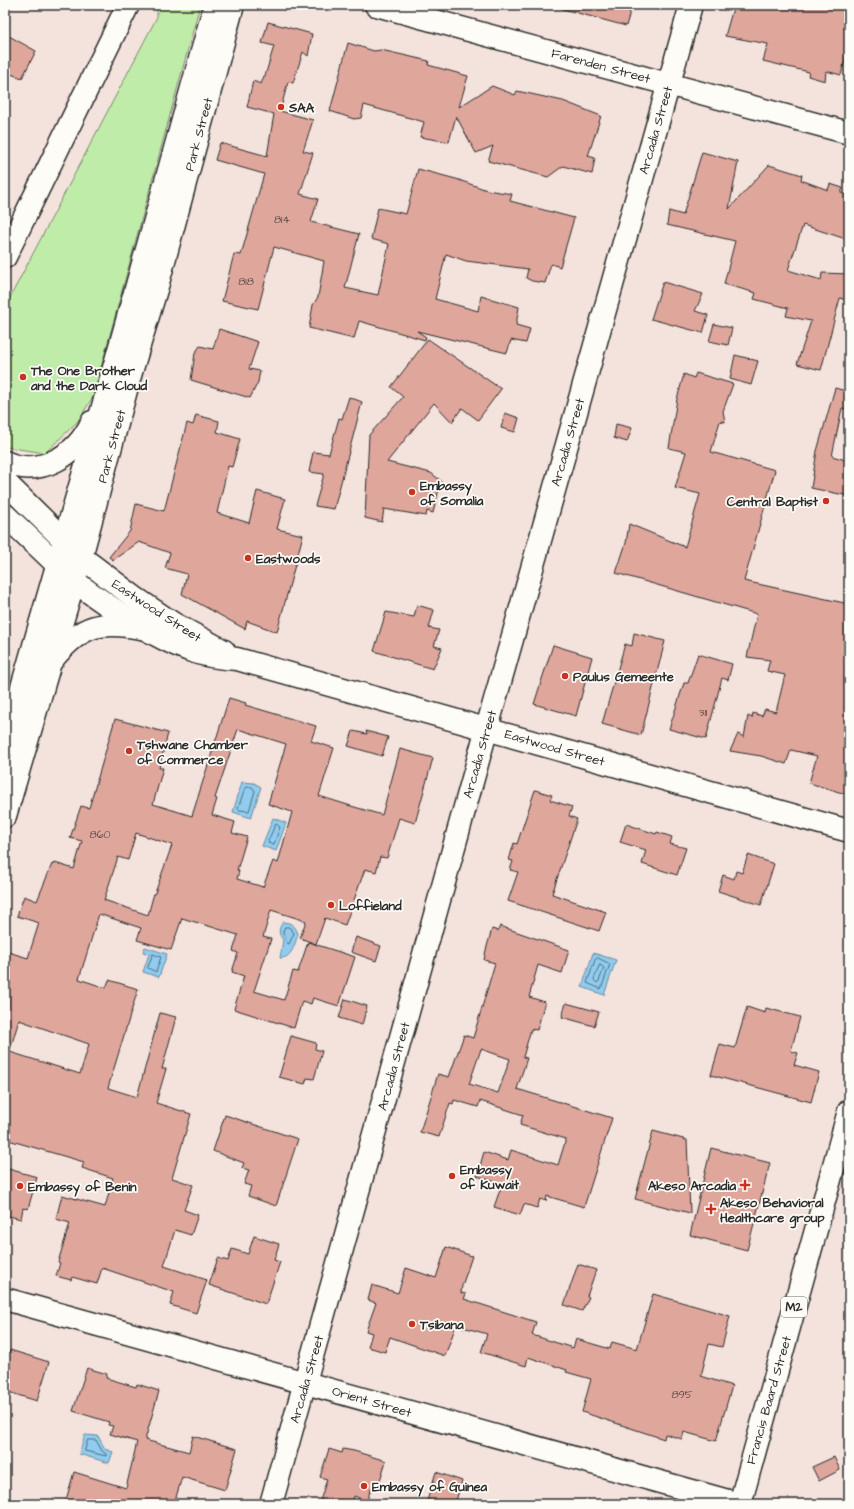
<svg xmlns="http://www.w3.org/2000/svg" width="854" height="1509" font-family="'Architects Daughter',sans-serif">
  <rect width="100%" height="100%" fill="#f4e2dc"/>
  <filter id="ink" filterUnits="userSpaceOnUse"><feTurbulence type="fractalNoise" baseFrequency=".025" numOctaves="2"/><feDisplacementMap in="SourceGraphic" scale="8" xChannelSelector="R" yChannelSelector="G"/><feConvolveMatrix kernelMatrix="1 2 1 2 8 2 1 2 1" color-interpolation-filters="sRGB"/></filter>
  <g filter="url(#ink)">
    <path fill="#c0eca9" stroke="#768c6a" d="M157 5H200L93 397 77 422 45 453 6 447 5 446V307L157 17Z"/>
    <g fill="#8fccef" stroke="#678ca1">
      <path d="M242 782 254 783 261 787 251 818 233 812Z"/>
      <path d="M273 818 286 823 276 851 262 846Z"/>
      <path d="M283 922C292 923 295 925 298 934 295 943 292 959 280 958L283 940C278 933 278 929 283 922Z"/>
      <path d="M145 947 167 954 159 977 143 972 149 954 143 952Z"/>
      <path d="M593 953 616 960 604 995 582 987Z"/>
      <path d="M85 1435 98 1436 105 1449 113 1452 109 1463 79 1454Z"/>
    </g>
    <g fill="none" stroke-linecap="round" stroke-linejoin="round">
      <g stroke="#536b79" stroke-width="1">
        <path d="M252 787 255 791 249 811 239 810 238 808 245 788Z"/>
        <path d="M276 824 280 827 274 844 272 845 268 842Z"/>
        <path d="M285 927H289L294 933 289 944 287 943 283 933Z"/>
        <path d="M153 954 161 957 156 972 148 968Z"/>
        <path d="M598 958 610 964 601 989 587 983 595 960Z"/>
        <path d="M600 965 604 968 599 981 597 983 594 980Z"/>
        <path d="M88 1440H96L102 1451 106 1454V1456L85 1451Z"/>
      </g>
    </g>
    <g fill="#dfa69c" stroke="#2b2b2b" fill-rule="evenodd">
      <path d="M564 5H632L626 26 563 9Z"/>
      <path d="M734 5H849V45L841 75 826 71 825 81 808 76 809 72 763 61 768 44 725 36Z"/>
      <path d="M268 22 312 34 308 56 303 52 293 83 288 82 280 111 313 120 303 151 313 153 300 194 318 199 311 222 359 234 345 288 378 295 389 244 371 239 378 208 406 214 418 169 456 179 487 190 512 194 510 201 574 218 560 267 551 264 545 283 532 281 526 278 528 269 466 261 446 254 435 299 478 311 481 296 519 307 516 325 530 329 526 343 511 340 507 353 417 331 426 337 425 340 359 321 354 339 309 328 313 305 318 297 324 261 274 247 258 309 222 301 234 254 241 255 264 174 215 160 220 143 267 156 274 114 247 107 253 81 261 84 264 76H265L274 46 262 43Z"/>
      <path d="M9 36 36 51 22 78 5 72V44Z"/>
      <path d="M348 43 374 51 381 50 429 61 428 65 468 76 459 107 492 86 515 95 517 91 563 101 601 116 588 156 595 158 592 174 563 166 548 177 488 161 493 146 476 153 456 116 449 142 420 137 424 122 364 105 361 118 354 119 330 111Z"/>
      <path d="M702 152 738 162 729 209 769 165 802 175 801 180 828 190 830 184 843 188 841 193 849 196V240L803 225 788 270 821 280 822 273 849 274V301L840 298 821 370 797 364 811 321 786 316 788 308 754 299 756 293 724 284 735 241 667 225 669 211 683 215Z"/>
      <path d="M663 282 703 294 695 311 708 315 703 333 651 319Z"/>
      <path d="M714 324 732 328 728 345 709 341Z"/>
      <path d="M219 329 258 342 249 369 260 371 258 382 250 398 191 380 195 353 200 346 213 349Z"/>
      <path d="M428 339 501 389 478 420 462 408 452 422 434 403 387 462 431 473 441 481 433 513 427 511 426 516 384 509 382 522 365 518 369 435 403 397 391 387Z"/>
      <path d="M735 355 758 361 751 385 730 379Z"/>
      <path d="M696 373 733 384 723 411 725 422 720 421 711 452 775 470 744 581 849 604V795L809 783 817 756 791 750 786 764 761 756 730 751 738 734 744 737 748 716 752 718 753 713 762 716 765 709 776 712 785 675 767 671 770 660 747 657 757 614 616 573 626 543 629 524 685 547 700 494 675 488 686 452 669 448 677 399 684 374 694 378Z"/>
      <path d="M835 388 846 391V394L849 395V410L842 408 832 456 849 461V496L811 488 817 451Z"/>
      <path d="M349 397 362 402 334 509 315 506 324 474 309 472 313 452 329 454 339 418 342 419Z"/>
      <path d="M505 413 519 418 515 432 501 428Z"/>
      <path d="M196 415 219 421 217 432 240 439 232 467 228 466 217 513 249 523 257 491 285 499 277 529 303 535 277 632 247 621 245 629 182 594 187 574 165 568 170 553 139 542 113 560 109 557 130 531 136 504 164 511 187 423 193 425Z"/>
      <path d="M616 424 632 428 627 442 614 438Z"/>
      <path d="M417 605 434 610 429 628 439 630 434 646 442 648 433 669 374 651 386 612 414 617Z"/>
      <path d="M634 633 665 641 641 735 602 724 625 644 632 646Z"/>
      <path d="M553 645 592 657 576 716 534 704Z"/>
      <path d="M698 654 732 664 728 680 722 678 706 739 669 729 684 683H688Z"/>
      <path d="M229 698 246 703 245 705 316 726 311 741 334 748 319 796 351 806 382 815 400 749 433 758 415 823 399 818 387 858 380 857 376 872 365 869 345 925 325 918 316 944 300 938 306 921 271 910 263 937 271 939 254 991 284 1000 293 971 298 972 308 942 355 957 339 1006 313 998 311 1004 302 1001 294 1028 234 1009 244 976 232 972 238 953 233 951 238 935 182 918 171 950 137 940 141 928 99 914 79 979 106 988 109 980 138 989 108 1088 137 1097 160 1013 176 1017 162 1069H166L156 1103 191 1114 172 1178 193 1185 184 1210 198 1215 191 1235 175 1230 164 1266 207 1280 196 1313 170 1305 174 1292 102 1268 97 1284 72 1277 71 1280 56 1276 60 1263 58 1262 70 1223 56 1219 62 1195 105 1207 113 1178 82 1168 84 1162 5 1139V1067L10 1052 80 1074 89 1044 19 1020 9 1053H5V951L28 958 39 923 17 916 24 896 37 901 52 864 54 865 55 863 74 869 82 841 70 838 81 806 89 808 115 719 168 733 159 768H163L153 804 192 816ZM238 729 286 744 268 804 292 812 278 863 273 861 263 887 237 879 239 871 237 870 247 837 232 833 235 822 212 815 217 799 215 798ZM136 833 172 845 155 893H154L148 915 104 900 118 857 128 860Z"/>
      <path d="M353 731 367 734 366 731 388 737 382 756 348 746Z"/>
      <path d="M535 790 552 795 550 800 572 807 569 816 577 819 552 894 606 912 599 931 508 901 518 872 510 870 513 861 509 860 514 843 517 844Z"/>
      <path d="M626 824 656 834 657 832 672 837 670 844 686 848 677 875 642 864 646 850 620 842Z"/>
      <path d="M748 855 774 864 761 905 718 891 723 875 734 879 736 871 742 873Z"/>
      <path d="M500 926 569 950 562 973 538 965 529 997 545 1002 537 1030 531 1029 523 1057 527 1058 517 1089 612 1118 584 1207 547 1196 546 1201 540 1199 537 1208 524 1204 520 1215 494 1207 502 1184 477 1176 484 1152 508 1160 511 1150 558 1165 566 1139 520 1125 523 1115 480 1101 478 1107 454 1100 453 1104 450 1103 439 1137 420 1132 438 1074 449 1077 464 1035 473 1038 495 963 484 960 486 950 492 929 498 931ZM481 1049 510 1059 498 1093 469 1084Z"/>
      <path d="M356 937 381 946 376 961 351 952Z"/>
      <path d="M345 999 367 1006 362 1025 339 1018Z"/>
      <path d="M566 1003 599 1012 594 1026 562 1017Z"/>
      <path d="M747 1007 765 1013 766 1008 800 1017 791 1051 798 1053 794 1065 819 1072 811 1102 711 1075 720 1044 735 1048Z"/>
      <path d="M291 1036 316 1043 315 1049 322 1051 314 1079 307 1078 305 1084 279 1077Z"/>
      <path d="M225 1115 298 1139 276 1206 248 1196 251 1186 244 1184 249 1170 242 1168 244 1163 213 1151Z"/>
      <path d="M653 1131 687 1140 690 1213 635 1199Z"/>
      <path d="M711 1148 770 1163 747 1250 690 1235Z"/>
      <path d="M5 1168 37 1177 28 1209 23 1208 21 1219 5 1215Z"/>
      <path d="M254 1236 279 1244 274 1260 280 1262 266 1304 209 1285 218 1258 228 1261 232 1249 248 1254Z"/>
      <path d="M446 1247 472 1256 462 1286 461 1293 466 1294 464 1299 536 1322 532 1335 573 1348 576 1339 610 1349 612 1342 637 1349 653 1294 730 1316 722 1347 709 1344 701 1376 732 1386 716 1441 684 1432 682 1439 665 1434 664 1439 582 1412 591 1379 566 1372 567 1370 528 1357 526 1366 481 1352 487 1334 456 1325 445 1356 390 1337 385 1352 368 1347 372 1333 366 1331 376 1303 368 1300 372 1285 398 1293 406 1268 436 1278Z"/>
      <path d="M578 1264 596 1270 587 1296 589 1297 582 1311 564 1305Z"/>
      <path d="M10 1350 49 1362 37 1401 5 1391V1366Z"/>
      <path d="M87 1368 107 1374 106 1378 136 1387 137 1384 159 1391 145 1440 189 1452 193 1436 237 1449 225 1490 182 1477 174 1504H69L70 1501 66 1500 74 1472 126 1488 137 1442 110 1434 113 1426 108 1425 109 1422 73 1411Z"/>
      <path d="M329 1449 342 1453 343 1449 354 1451 386 1461 377 1490 371 1488 367 1501 354 1496 352 1504H319L327 1479 320 1477Z"/>
      <path d="M834 1457 840 1470 819 1481 812 1467Z"/>
      <path d="M436 1472 462 1481 455 1504H426Z"/>
    </g>
    <g fill="none" stroke-linecap="round" stroke-linejoin="round">
      <g stroke="#2b2b2b" stroke-width="25">
        <g id="minor">
          <path d="M376 5 849 133"/>
          <path d="M5 257 128 5"/>
          <path d="M81 557 134 597 174 624 224 651"/>
          <path d="M74 581C106 605 151 636 189 650 204 656 220 658 237 659L849 831"/>
          <path d="M5 1299 739 1504"/>
          <path d="M271 1504 487 728 691 5"/>
        </g>
      </g>
      <g stroke="#2b2b2b" stroke-width="25">
        <g id="tertiary">
          <path d="M5 462C40 478 77 455 92 422"/>
          <path d="M5 482 73 549"/>
          <path d="M5 515 66 573"/>
          <path d="M52 660C82 623 102 620 147 629"/>
          <path d="M5 746 110 382 215 5"/>
          <path d="M5 816 81 557 131 372 158 283 233 5"/>
        </g>
      </g>
      <g stroke="#2b2b2b" stroke-width="25">
        <path id="primary" d="M740 1504 849 1111"/>
      </g>
      <use href="#minor" stroke="#fdfcf7" stroke-width="22"/>
      <use href="#tertiary" stroke="#fdfcf7" stroke-width="22"/>
      <use href="#primary" stroke="#fdfcf7" stroke-width="22"/>
    </g>
  </g>
  <g fill="#c8321e" stroke="#fdfcf7" stroke-width="1.5">
    <circle cx="281" cy="107" r="4"/>
    <circle cx="23" cy="377" r="4"/>
    <circle cx="412" cy="492" r="4"/>
    <circle cx="826" cy="501" r="4"/>
    <circle cx="248" cy="558" r="4"/>
    <circle cx="565" cy="676" r="4"/>
    <circle cx="129" cy="751" r="4"/>
    <circle cx="331" cy="905" r="4"/>
    <circle cx="452" cy="1176" r="4"/>
    <path d="M743 1179h4v4h4v4h-4v4h-4v-4h-4v-4h4z"/>
    <circle cx="20" cy="1186" r="4"/>
    <path d="M709 1203h4v4h4v4h-4v4h-4v-4h-4v-4h4z"/>
    <circle cx="412" cy="1324" r="4"/>
    <circle cx="364" cy="1486" r="4"/>
  </g>
  <g text-anchor="middle" stroke-width="3.5" stroke-linejoin="round" paint-order="stroke">
    <g font-size="11" fill="#584a47">
      <text x="282" y="223">814</text>
      <text x="246" y="285">818</text>
      <text x="703" y="716">311</text>
      <text x="100" y="838">860</text>
      <text x="682" y="1398">895</text>
    </g>
    <rect fill="#fdfcf7" stroke="#6a6a68" stroke-width="1" x="781" y="1297" width="26" height="20" rx="3"/>
    <g font-size="12" font-weight="bold" fill="#2b2b2b">
      <text x="794" y="1311">M2</text>
    </g>
    <g font-size="13" fill="#2b2b2b" stroke="#fdfcf7">
      <text transform="translate(601 65) rotate(15)" y="5">Farenden Street</text>
      <text transform="translate(655 130) rotate(-74)" y="5">Arcadia Street</text>
      <text transform="translate(198 134) rotate(-75)" y="5">Park Street</text>
      <text transform="translate(567 442) rotate(-74)" y="5">Arcadia Street</text>
      <text transform="translate(111 446) rotate(-75)" y="5">Park Street</text>
      <text transform="translate(157 610) rotate(33)" y="5">Eastwood Street</text>
      <text transform="translate(555 747) rotate(16)" y="5">Eastwood Street</text>
      <text transform="translate(479 754) rotate(-74)" y="5">Arcadia Street</text>
      <text transform="translate(393 1066) rotate(-75)" y="5">Arcadia Street</text>
      <text transform="translate(306 1379) rotate(-74)" y="5">Arcadia Street</text>
      <text transform="translate(768 1400) rotate(-74)" y="5">Francis Baard Street</text>
      <text transform="translate(372 1401) rotate(16)" y="5">Orient Street</text>
    </g>
    <g font-size="13" font-weight="bold" fill="#2b2b2b" stroke="#fdfcf7" text-anchor="start">
      <text x="289" y="112">SAA</text>
      <text x="31" y="375">The One Brother<tspan x="31" dy="15">and the Dark Cloud</tspan></text>
      <text x="420" y="490">Embassy<tspan x="420" dy="15">of Somalia</tspan></text>
      <text x="818" y="506" text-anchor="end">Central Baptist</text>
      <text x="256" y="563">Eastwoods</text>
      <text x="573" y="681">Paulus Gemeente</text>
      <text x="137" y="749">Tshwane Chamber<tspan x="137" dy="15">of Commerce</tspan></text>
      <text x="339" y="910">Loffieland</text>
      <text x="460" y="1174">Embassy<tspan x="460" dy="15">of Kuwait</tspan></text>
      <text x="736" y="1190" text-anchor="end">Akeso Arcadia</text>
      <text x="28" y="1191">Embassy of Benin</text>
      <text x="720" y="1207">Akeso Behavioral<tspan x="720" dy="15">Healthcare group</tspan></text>
      <text x="420" y="1329">Tsibana</text>
      <text x="372" y="1491">Embassy of Guinea</text>
    </g>
  </g>
  <rect width="854" height="1509" fill="none" stroke="#fdfcf7" stroke-width="20"/>
  <rect x="10" y="10" width="834" height="1489" fill="none" stroke="#2b2b2b" stroke-width="1.5" filter="url(#ink)"/>
</svg>
